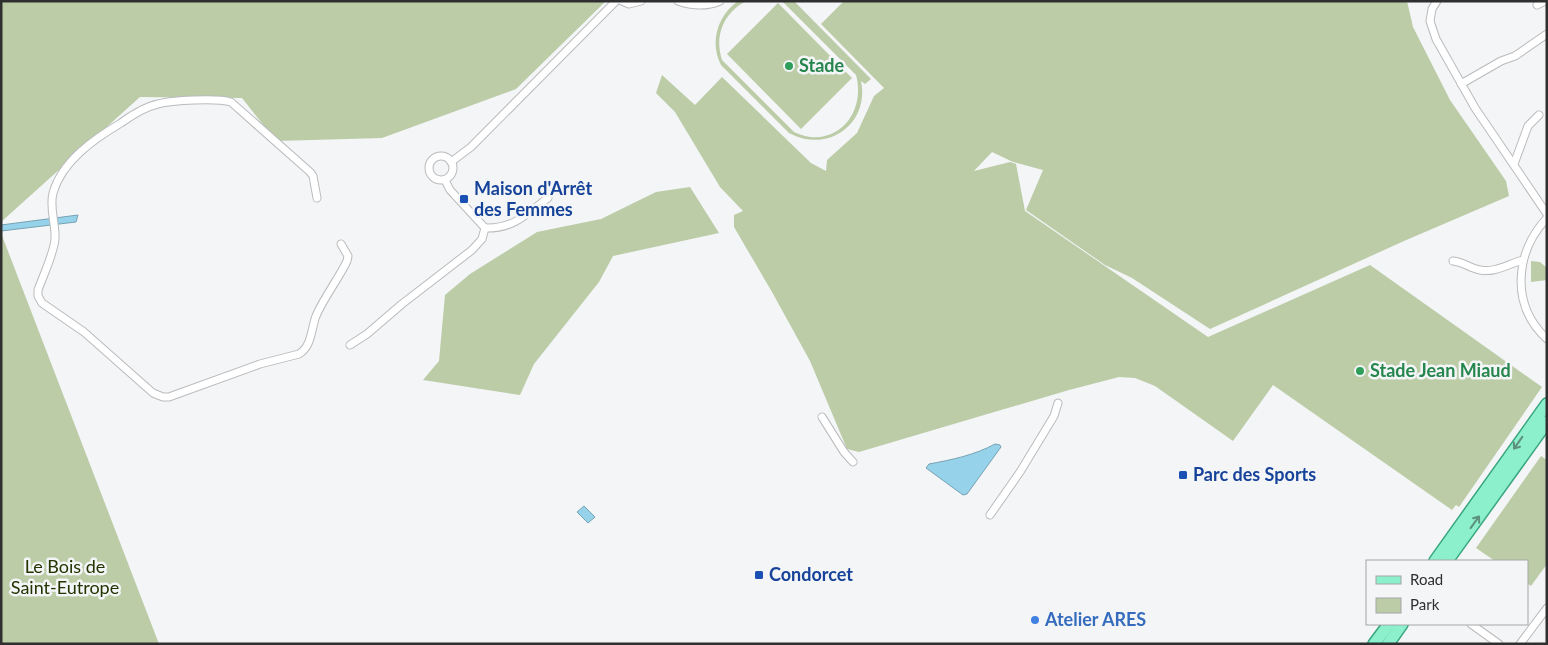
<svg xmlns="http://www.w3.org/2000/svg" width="1548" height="645" font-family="Lato,sans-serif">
  <rect width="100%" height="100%" fill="#f3f5f7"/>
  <g fill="#bccca7">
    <path d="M1 1H606L516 89 382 138 276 141 242 98 140 97 1 222Z"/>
    <path d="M738 1H746C724 13 714 35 722 60L794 132C833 151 867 115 856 75L785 4 781 1H794L871 79 865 84 861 81C870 124 827 154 789 133L721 65C709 42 718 15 738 1Z"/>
    <path d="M844 1H1407L1413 27 1450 100 1506 181 1509 196 1404 241 1210 329 1132 278 1105 265 1026 210 1043 170 1013 162 992 152 974 171 1010 162 1016 164 1025 211 1208 337 1370 265 1542 387 1459 507 1456 505 1452 510 1273 385 1233 441 1155 386 1135 378 1119 377 1069 390 859 452 847 449 810 361 772 292 734 227V215L743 211 720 187 675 112 656 93 662 75 695 105 722 77 811 163 826 171 827 160 857 133 874 96 884 88 821 24Z"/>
    <path d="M778 3 852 78 801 129 727 54Z"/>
    <path d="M690 187 719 233 613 256 599 282 534 364 520 395 423 380 439 361 445 295 470 274 537 232 601 219 656 192Z"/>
    <path d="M1 233 159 644H1Z"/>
    <path d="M1531 261 1540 262 1547 268V280L1531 282Z"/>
    <path d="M1541 456 1547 460V564L1531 586 1527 583V561H1495L1476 548Z"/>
  </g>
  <g fill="#96d3eb" stroke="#77a2b3">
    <path d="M78 215 76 222 1 231V225Z"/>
    <path d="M995 444 1000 445 1001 447 967 494 963 495 926 468 929 464C951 460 975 455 995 444Z"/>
    <path d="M584 506 595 517 588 523 577 512Z"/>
  </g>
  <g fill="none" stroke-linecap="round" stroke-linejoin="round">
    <g stroke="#b9bbbd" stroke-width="9">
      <g id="street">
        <path d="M622 1 629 4 641 1"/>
        <path d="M678 1C692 6 706 7 720 1"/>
        <path d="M1437 1 1432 9 1430 21 1436 39 1475 108 1547 214"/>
        <path d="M1537 5 1545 1"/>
        <path d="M1461 84 1501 61 1515 56 1547 34"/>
        <circle cx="441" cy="168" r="12"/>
        <path d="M451 162 471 147 616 1"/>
        <path d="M1514 164 1528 126 1539 115"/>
        <path d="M445 180 450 190 485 228"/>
        <path d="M317 198 313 176 310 172 231 102C217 98 172 100 158 104 144 107 132 115 121 123 94 139 62 161 53 193 49 208 56 224 55 239 54 253 43 276 38 290V296L42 303 84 332 153 393 163 397H169L260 364 299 354C312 346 311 329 316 316 324 297 338 280 347 261L348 256 341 244"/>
        <path d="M1547 218C1515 252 1510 305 1547 339"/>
        <path d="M485 228C513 229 527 214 548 198"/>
        <path d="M1453 261C1463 262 1470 268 1480 270 1495 273 1508 264 1523 260"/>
        <path d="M350 345 367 334 402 304 472 250 482 239 485 228"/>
        <path d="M822 417 844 452 853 462"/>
        <path d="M990 515 1020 472 1054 416 1058 403"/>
        <path d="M1471 624 1499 644"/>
        <path d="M1520 644 1547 608"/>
      </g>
    </g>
    <g stroke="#39a67f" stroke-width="14">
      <g id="primary">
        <path d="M1435 561 1547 404"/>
        <path d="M1447 561 1547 422"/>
        <path d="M1374 644 1389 624"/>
        <path d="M1388 644 1402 624"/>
      </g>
    </g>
    <use href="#street" stroke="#fff" stroke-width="7"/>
    <use href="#primary" stroke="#8bf0cb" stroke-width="11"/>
  </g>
  <defs><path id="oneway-shaft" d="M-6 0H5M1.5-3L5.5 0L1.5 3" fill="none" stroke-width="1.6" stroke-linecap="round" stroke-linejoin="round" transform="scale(1.25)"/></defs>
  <g stroke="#5d907e">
    <use href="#oneway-shaft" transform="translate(1518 443) rotate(125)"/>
    <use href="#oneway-shaft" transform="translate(1475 522) rotate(-54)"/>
  </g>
  <g fill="#2e9e5b" stroke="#f3f5f7" stroke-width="2">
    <circle cx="789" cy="66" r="5"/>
    <circle cx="1360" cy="371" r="5"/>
  </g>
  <g fill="#1a4fb4" stroke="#f3f5f7" stroke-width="2">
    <rect x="459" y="194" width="10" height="10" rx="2.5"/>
    <rect x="1178" y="470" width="10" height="10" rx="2.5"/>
    <rect x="754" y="570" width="10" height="10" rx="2.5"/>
  </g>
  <circle fill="#3f7fe0" stroke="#f3f5f7" stroke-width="2" cx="1035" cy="620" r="5"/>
  <g text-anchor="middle" stroke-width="5" stroke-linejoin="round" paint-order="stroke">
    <g font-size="18" font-weight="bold" fill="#27864d" stroke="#f3f5f7" text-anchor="start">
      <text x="799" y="72">Stade</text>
      <text x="1370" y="377">Stade Jean Miaud</text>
    </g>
    <g font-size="18" font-weight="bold" fill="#164399" stroke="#f3f5f7" text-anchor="start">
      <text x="474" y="195">Maison d'Arrêt<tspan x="474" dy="21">des Femmes</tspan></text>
      <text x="1193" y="481">Parc des Sports</text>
      <text x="769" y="581">Condorcet</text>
    </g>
    <g font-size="18" fill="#243400" stroke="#f3f5f7">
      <text x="65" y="573">Le Bois de<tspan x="65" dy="21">Saint-Eutrope</tspan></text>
    </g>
    <g font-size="18" font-weight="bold" fill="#366cbe" stroke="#f3f5f7" text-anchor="start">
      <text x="1045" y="626">Atelier ARES</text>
    </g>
  </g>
  <rect width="1548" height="645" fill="none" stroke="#2f2f30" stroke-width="5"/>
  <rect x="1366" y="560" width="162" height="65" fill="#f3f5f7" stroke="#a5a6a7"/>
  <rect x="1376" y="576" width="25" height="8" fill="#8bf0cb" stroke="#a5a6a7"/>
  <text x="1410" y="585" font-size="15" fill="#2f2f30">Road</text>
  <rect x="1376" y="598" width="25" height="15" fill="#bccca7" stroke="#a5a6a7"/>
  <text x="1410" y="610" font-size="15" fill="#2f2f30">Park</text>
</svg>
